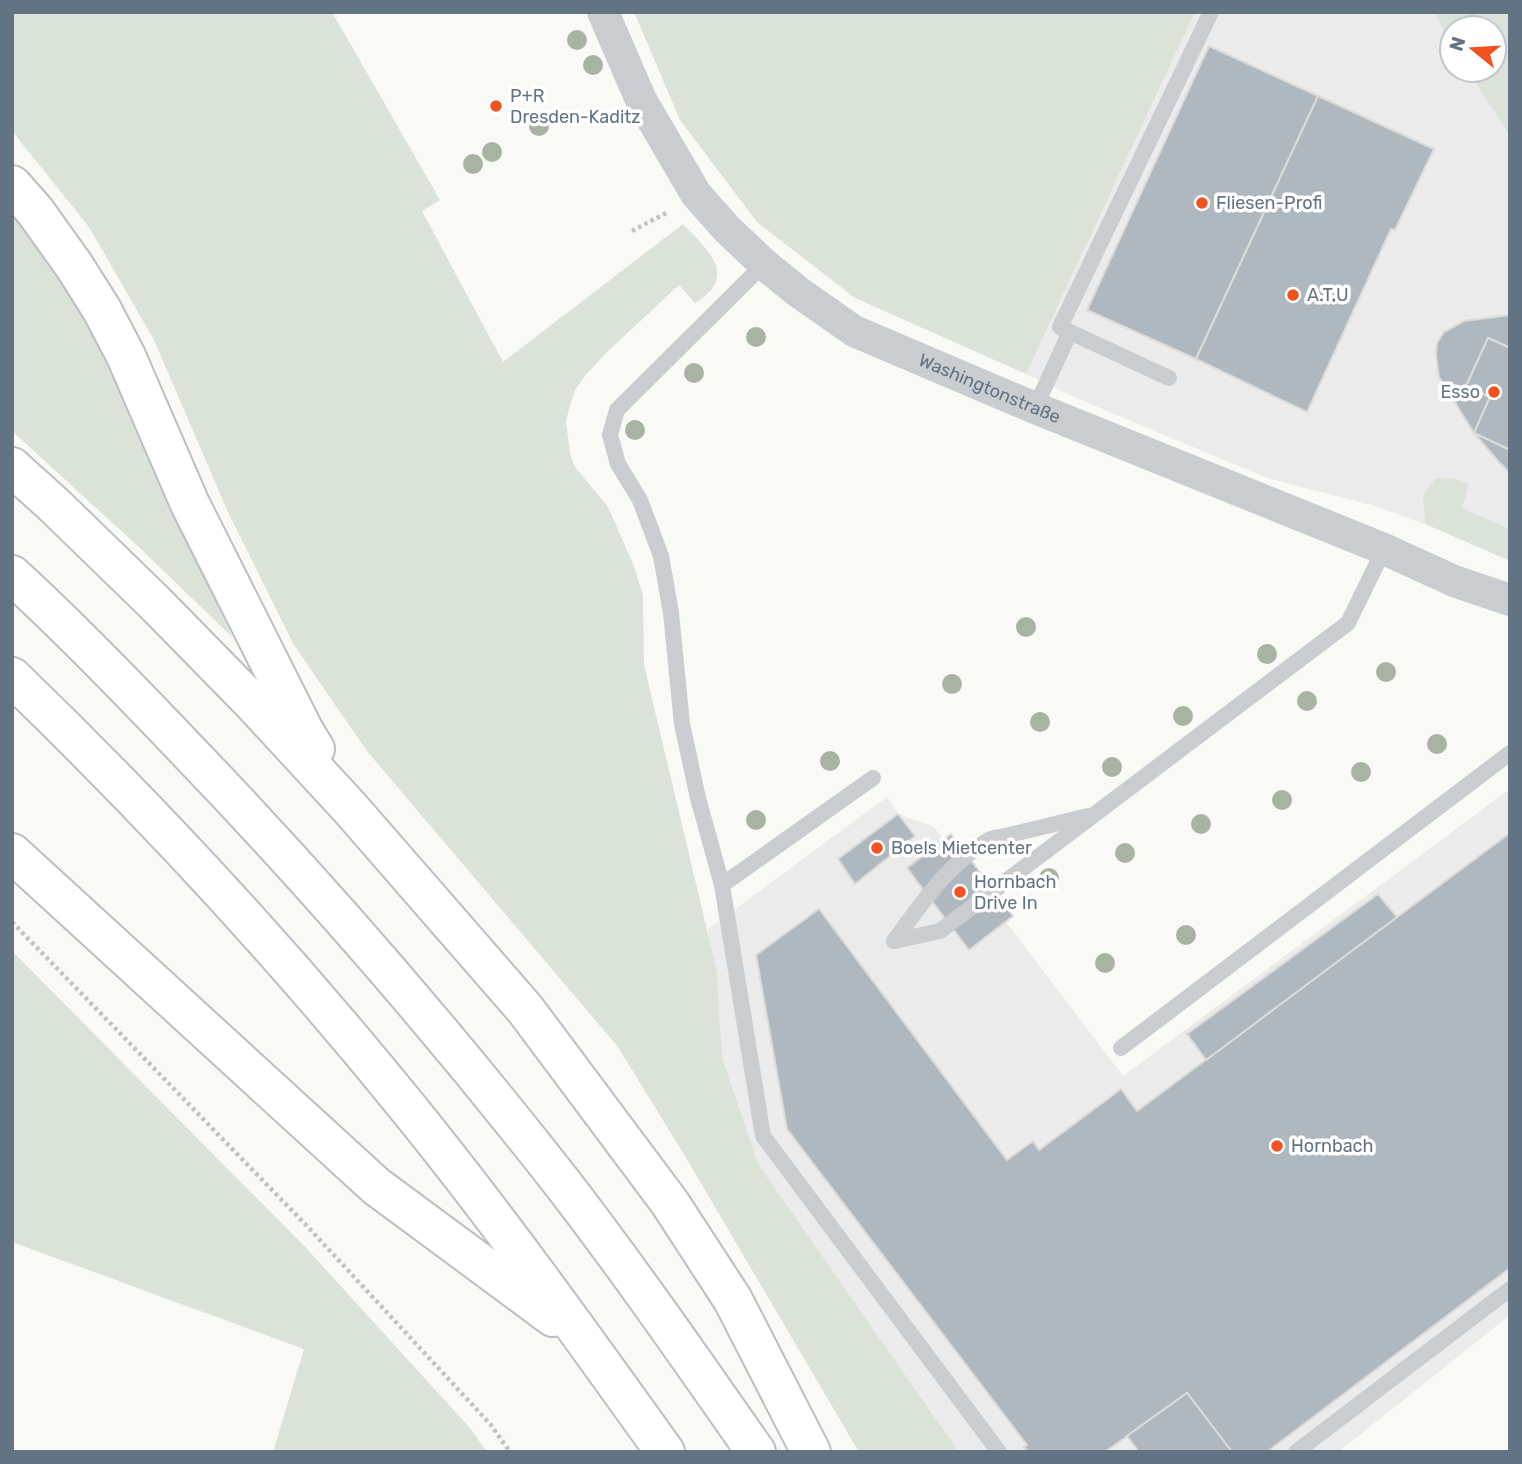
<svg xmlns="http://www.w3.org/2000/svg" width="1522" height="1464" font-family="Rubik,sans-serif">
  <rect width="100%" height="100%" fill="#f9f9f6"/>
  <g fill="#eaebea">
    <path d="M1195 12H1434L1452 47V70H1467L1510 134V529L1462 508 1424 495 1425 524 1375 506 1267 478 1076 398 1026 374Z"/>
    <path d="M1510 789V1315L1338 1452H959L758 1164 723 1060 708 929 887 797 898 814 934 827 1123 1076Z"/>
  </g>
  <g fill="#dbe2d7">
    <path d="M12 12H332L440 200 422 211 503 362 683 224C707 250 740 275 695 303L679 285 606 353 584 377 575 390 570 405 566 421 570 454 575 467 608 507 633 564 643 595 644 665 717 972 719 1019 723 1060 758 1164 959 1452H859L685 1156 618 1047 367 751 294 645 228 512 154 340 89 227 12 131Z"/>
    <path d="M634 12H1195L1026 374 855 298 757 222 680 120Z"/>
    <path d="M1434 12H1510V127L1508 132 1467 70H1494V28H1452V47Z"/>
    <path d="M12 214 53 268 112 368 232 637 140 548 12 431Z"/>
    <path d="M1454 478 1469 484 1462 508 1510 529V561L1425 524 1423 495 1435 479Z"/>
    <path d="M12 951 307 1249 470 1428 487 1452H273L304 1349 12 1242Z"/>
  </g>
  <g fill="#afb8be" stroke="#dbdbd9" stroke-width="2">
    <path d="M1209 46 1318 96 1196 359 1087 310Z"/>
    <path d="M1318 96 1434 149 1395 230 1391 229 1307 412 1196 359Z"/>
    <path d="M1510 315V348L1488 338 1466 386 1490 397 1474 433 1439 377 1436 355 1437 343 1444 332 1464 321Z"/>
    <path d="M1488 338 1510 348V450L1474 433 1490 397 1466 386Z"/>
    <path d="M1474 433 1510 450V473L1498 461Z"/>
    <path d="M898 814 915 836 855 884 838 859Z"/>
    <path d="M1510 833V1268L1267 1452H1232L1187 1393 1105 1452H1028L1024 1447 1027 1445 787 1129 756 955 819 909 1007 1160 1033 1141 1039 1150 1121 1089 1137 1111Z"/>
    <path d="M951 834 1013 916 969 950 907 868Z"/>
    <path d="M1378 894 1397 917 1206 1060 1187 1034Z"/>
    <path d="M1187 1393 1232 1452H1139L1127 1436Z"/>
  </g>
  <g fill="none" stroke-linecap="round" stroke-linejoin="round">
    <g stroke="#bbbfc2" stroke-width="42">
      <g id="motorway">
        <path d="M12 185 35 211 75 267 102 310 126 356 190 504 303 729 315 749"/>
        <path d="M12 467 53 504 155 603 254 704 350 808 525 1009 670 1203 733 1300 811 1452"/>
        <path d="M12 575C72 630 128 688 184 747 318 886 444 1032 563 1184 630 1271 693 1362 756 1452"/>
        <path d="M12 677C153 813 286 957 409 1109 499 1220 582 1336 665 1452"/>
        <path d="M12 853 376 1186 553 1317"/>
      </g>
    </g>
    <g stroke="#c0c3c5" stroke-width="4.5" stroke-dasharray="3.5 3.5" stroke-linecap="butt">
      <path d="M632 231 668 212"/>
      <path d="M12 922 306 1225 491 1425 510 1452"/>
    </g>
    <g stroke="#c9cdd0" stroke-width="16">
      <path d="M764 264 617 410 610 435 618 464 640 500 661 556 671 613 682 724 698 798 722 885 763 1136 999 1452"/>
      <path d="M1070 332 1060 327 1211 12"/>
      <path d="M1035 408 1070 332 1169 378"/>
      <path d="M722 885 873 778"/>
      <path d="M894 941 940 931 1348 623 1384 549"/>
      <path d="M894 941C920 906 944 869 981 845 988 840 992 837 1001 837L1088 816"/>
      <path d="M1121 1048 1510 753"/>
      <path d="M1296 1452 1510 1289"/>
    </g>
    <path stroke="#c9cdd0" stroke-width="32" id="s1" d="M603 12 641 100 696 194 727 229 764 264 797 291 854 331 1035 408 1384 549 1454 581 1510 600"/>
    <use href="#motorway" stroke="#fff" stroke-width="38"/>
  </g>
  <g fill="#a8b3a4">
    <circle cx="577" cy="40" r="10"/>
    <circle cx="593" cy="65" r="10"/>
    <circle cx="539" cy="126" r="10"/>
    <circle cx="492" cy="152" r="10"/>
    <circle cx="473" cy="164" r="10"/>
    <circle cx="756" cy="337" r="10"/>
    <circle cx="694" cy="373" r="10"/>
    <circle cx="635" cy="430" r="10"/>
    <circle cx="1026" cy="627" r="10"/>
    <circle cx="1267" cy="654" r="10"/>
    <circle cx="1386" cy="672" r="10"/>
    <circle cx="952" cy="684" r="10"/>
    <circle cx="1307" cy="701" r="10"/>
    <circle cx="1183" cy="716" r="10"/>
    <circle cx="1040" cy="722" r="10"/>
    <circle cx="1437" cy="744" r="10"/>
    <circle cx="830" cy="761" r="10"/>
    <circle cx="1112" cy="767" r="10"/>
    <circle cx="1361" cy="772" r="10"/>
    <circle cx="1282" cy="800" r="10"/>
    <circle cx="756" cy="820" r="10"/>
    <circle cx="1201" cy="824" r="10"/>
    <circle cx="1125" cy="853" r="10"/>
    <circle cx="1049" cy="878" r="10"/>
    <circle cx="1186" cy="935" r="10"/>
    <circle cx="1105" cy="963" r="10"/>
  </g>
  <g fill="#f1521f" stroke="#fff" stroke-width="2.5">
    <circle cx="496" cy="106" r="7"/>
    <circle cx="1202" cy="203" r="7"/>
    <circle cx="1293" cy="295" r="7"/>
    <circle cx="1494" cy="392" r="7"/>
    <circle cx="877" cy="848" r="7"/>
    <circle cx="960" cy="892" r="7"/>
    <circle cx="1277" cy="1146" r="7"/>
  </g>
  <g text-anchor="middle" stroke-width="7" stroke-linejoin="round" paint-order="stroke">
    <g font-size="18" fill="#627484" stroke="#fff" text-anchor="start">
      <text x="510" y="102">P+R<tspan x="510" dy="21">Dresden-Kaditz</tspan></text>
      <text x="1216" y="209">Fliesen-Profi</text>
      <text x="1307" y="301">A.T.U</text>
      <text x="1480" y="398" text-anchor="end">Esso</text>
      <text x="891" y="854">Boels Mietcenter</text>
      <text x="974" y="888">Hornbach<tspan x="974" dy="21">Drive In</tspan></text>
      <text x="1291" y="1152">Hornbach</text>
    </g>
    <g font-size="18" fill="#627484" stroke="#fff">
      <text dy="6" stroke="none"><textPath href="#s1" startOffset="562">Washingtonstraße</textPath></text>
    </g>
  </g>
  <rect width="1522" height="1464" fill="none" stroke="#627484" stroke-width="28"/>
  <g transform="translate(1473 49) rotate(288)"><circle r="33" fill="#ffffff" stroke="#c0c7ce" stroke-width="2"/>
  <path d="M0-5L12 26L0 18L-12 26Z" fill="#f1521f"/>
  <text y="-10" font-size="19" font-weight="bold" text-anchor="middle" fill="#627484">N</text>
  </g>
</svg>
